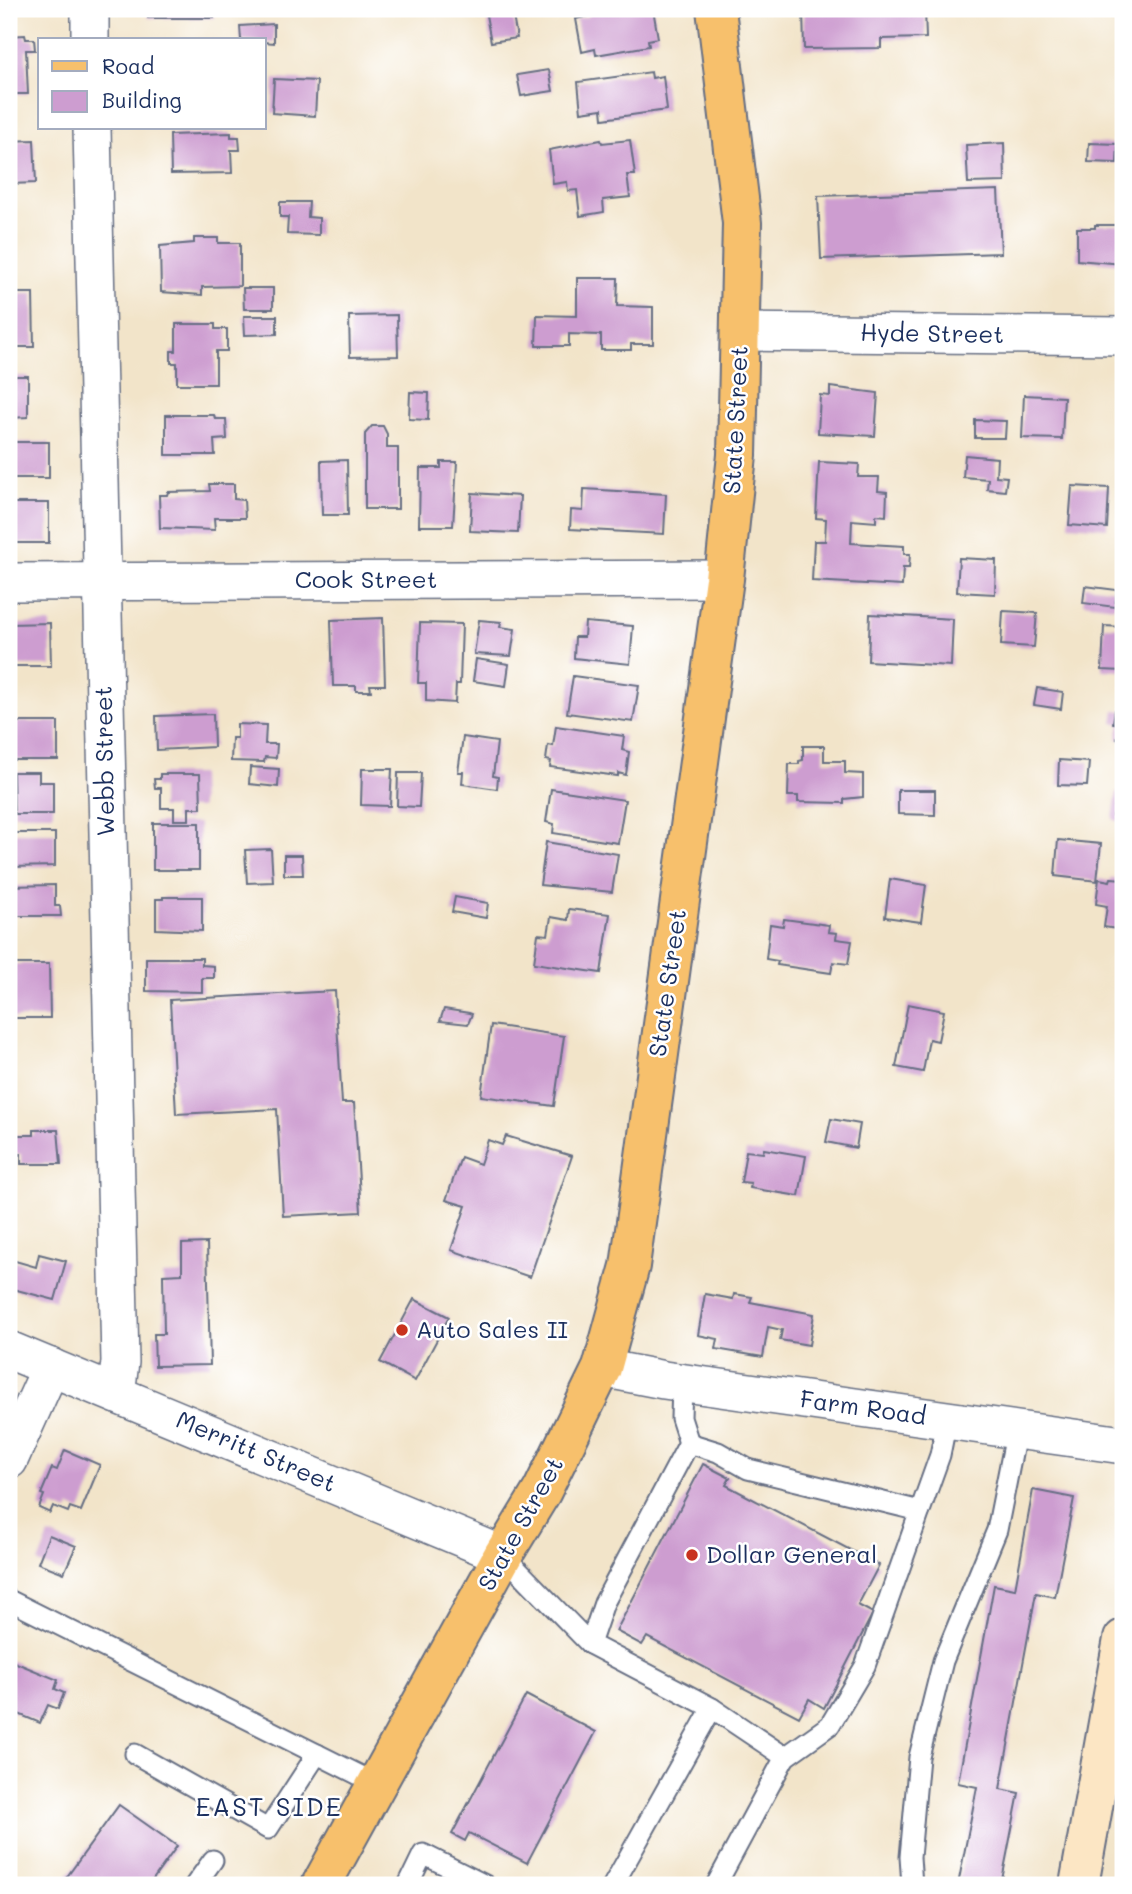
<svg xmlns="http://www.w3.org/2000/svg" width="1132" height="1894" font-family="Mali,sans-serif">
  <rect width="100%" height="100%" fill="#fff"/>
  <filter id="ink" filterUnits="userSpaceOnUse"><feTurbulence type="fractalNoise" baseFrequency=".0143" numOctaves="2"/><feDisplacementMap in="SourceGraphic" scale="14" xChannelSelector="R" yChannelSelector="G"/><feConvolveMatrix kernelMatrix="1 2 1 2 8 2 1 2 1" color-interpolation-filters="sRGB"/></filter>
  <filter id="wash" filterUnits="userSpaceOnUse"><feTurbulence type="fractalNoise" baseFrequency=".00686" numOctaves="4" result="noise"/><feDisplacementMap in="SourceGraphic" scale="28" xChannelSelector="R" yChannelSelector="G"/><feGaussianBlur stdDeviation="1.57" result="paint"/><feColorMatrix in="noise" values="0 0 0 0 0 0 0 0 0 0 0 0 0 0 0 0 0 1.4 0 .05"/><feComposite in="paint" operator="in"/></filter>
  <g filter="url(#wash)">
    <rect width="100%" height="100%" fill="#f2e4c9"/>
    <g id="blocks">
      <g fill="#cd9dd0">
        <path d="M148 9H213L214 18H148Z"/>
        <path d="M598 9H653L658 38 648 40 649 46 596 55 595 49 582 52 576 19 589 16 588 10Z"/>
        <path d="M803 9H925L926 38 881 39V48L804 49Z"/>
        <path d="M1088 9H1121L1120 17 1088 14Z"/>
        <path d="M512 11 517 38 491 42 486 15Z"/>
        <path d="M274 24V43L241 40 240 26Z"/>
        <path d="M25 35 26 39H34L35 50H26L28 94H9V36Z"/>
        <path d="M549 70 553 91 521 96 517 75Z"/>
        <path d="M651 72 652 78 663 76 667 110 603 119 602 109 581 112 578 82Z"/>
        <path d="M274 79 317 81 315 116 272 113Z"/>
        <path d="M231 133V137H239L240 150H231L232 173 171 174 170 135Z"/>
        <path d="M34 140 36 183 9 184V141Z"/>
        <path d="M601 140 602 143 630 140 635 175H627L630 197 603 200 604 212 580 216 577 190 568 191 567 182 553 184 549 150Z"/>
        <path d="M1004 143 1005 182 968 183 966 145Z"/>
        <path d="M1089 143 1118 144 1117 163 1088 162Z"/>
        <path d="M998 190 1001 253 821 259 818 196Z"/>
        <path d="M280 202H309L308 217 319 218V235L287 234 288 217H280Z"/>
        <path d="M1095 225H1123V264L1077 260V228H1095Z"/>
        <path d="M194 238H218V243H240V286L202 287V295L161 292 160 246 194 243Z"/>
        <path d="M577 278H618L617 306 653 307V344H631V350H601V335L569 334V346H536L537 315 577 316Z"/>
        <path d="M243 288H273V309H244Z"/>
        <path d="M9 293H33L34 347H9Z"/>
        <path d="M397 315 398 356 350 357 349 316Z"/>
        <path d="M244 316H277V334L245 335Z"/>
        <path d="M176 324H215V329H227V351H216V384H177V363H171V351H176Z"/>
        <path d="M9 376H28V417L9 418Z"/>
        <path d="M830 387 878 393 875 436 818 433 820 395 830 396Z"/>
        <path d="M410 392 429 393 428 420 409 419Z"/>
        <path d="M1024 395 1064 397 1062 439 1022 438Z"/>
        <path d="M166 415H214L215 419H226L227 439 214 440 215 455H166Z"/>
        <path d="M975 420 1006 421 1005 438H975Z"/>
        <path d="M372 426H383L387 434V448H398V509H365V434Z"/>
        <rect x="9" y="442" width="40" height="36"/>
        <path d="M965 455 997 458 996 476 1007 477 1005 491 987 489 988 479 963 477Z"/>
        <path d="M347 460 348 515H322L321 461Z"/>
        <path d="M441 462H457L453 526H419L420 468H441Z"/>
        <path d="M819 462 859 464 858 477H879L878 491 887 492 886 516 876 515V522L852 520 851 543 904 546V554H910L909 568H903L902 586 812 581 814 541H825L826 519 816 518Z"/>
        <path d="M209 484H234V499L244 500 245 518H214L215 530 160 528 159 495H167L168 492 210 491Z"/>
        <path d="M1072 486 1109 488 1107 528 1069 525Z"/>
        <path d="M584 489 666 494 664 534 570 529 571 510 583 511Z"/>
        <path d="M472 493 520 496 518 533 470 531Z"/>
        <rect x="9" y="503" width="40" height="40"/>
        <path d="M959 558 996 560 995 594 957 592Z"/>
        <path d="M1085 586 1117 590 1115 607 1083 603Z"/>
        <path d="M1003 611 1037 613 1034 647 1001 645Z"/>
        <path d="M870 614 953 619 951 666 868 661Z"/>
        <path d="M383 618 385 685H370L371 691H356V686H333L331 620Z"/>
        <path d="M479 620 501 622 500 627 515 629 511 656 474 654Z"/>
        <path d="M585 622 633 626 630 664 574 658 575 637H584Z"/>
        <path d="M50 623 51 666H9V624Z"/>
        <path d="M420 623 462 624 460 684H456L455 703 426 701V683H418Z"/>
        <path d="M1104 626 1123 627V671L1102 670Z"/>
        <path d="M476 659 509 664 506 686 473 681Z"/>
        <path d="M573 676 639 685 633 722 567 713Z"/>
        <path d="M1037 688 1063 692 1061 709 1034 705Z"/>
        <path d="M1115 710 1123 711V740L1117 739 1120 724 1113 723Z"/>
        <path d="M213 714 214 747 157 750 156 716Z"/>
        <path d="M10 722H58V760H11Z"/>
        <path d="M237 724 266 725 265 744H277L276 758 265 757 264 762 231 761 232 738H237Z"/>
        <path d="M556 726 624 736 622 750 629 752 626 775 618 773V776L550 767 551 761 546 760 548 745 553 746Z"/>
        <path d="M463 737 497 742 493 776 498 777 497 789 462 784 463 772H458Z"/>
        <path d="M803 746H824V761H845V773L863 774V797L844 799V803L798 802V796H788L789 764H799V761L803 760Z"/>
        <path d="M1059 760 1089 762 1087 786 1058 785Z"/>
        <path d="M250 767 279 769 278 787 249 784Z"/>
        <path d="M362 769H392L390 806 361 805Z"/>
        <path d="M13 772H39V782H53V814H14Z"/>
        <path d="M398 773H421L419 807 397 806Z"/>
        <path d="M160 774H200L201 808H189V820H174V808H161V788H155L154 779H160Z"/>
        <path d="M551 789 625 800 618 843 553 833 554 824 546 822Z"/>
        <path d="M898 790H935V815L898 814Z"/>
        <path d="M1117 791 1123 792V824L1113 819Z"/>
        <rect x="153" y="823" width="46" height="47"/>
        <path d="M9 833H55V866L9 867Z"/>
        <path d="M1058 840 1101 844 1097 881 1055 876Z"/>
        <path d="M546 842 618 854 612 892 540 885Z"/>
        <path d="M271 849 273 882 247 883 245 850Z"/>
        <path d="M284 855H302L303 875H284Z"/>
        <path d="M1111 878 1123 879V930L1104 927 1107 906 1096 904 1099 879 1110 881Z"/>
        <path d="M890 879 926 885 921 922 885 917Z"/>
        <path d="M55 885V906H60L61 916H9V886Z"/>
        <path d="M163 897H202V931L156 929V899H163Z"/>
        <path d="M455 897 488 903 486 918 452 912Z"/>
        <path d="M569 909 610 914 601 973 534 963 538 934 548 935 551 917 568 920Z"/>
        <path d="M784 919 829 925 828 932 837 933 836 939 852 941 848 964 833 962 831 973 777 965 778 961 766 959 770 924 783 926Z"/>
        <path d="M146 958H202V965L214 966V978H202V992L146 991Z"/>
        <path d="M9 964H49L50 1018H9Z"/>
        <path d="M335 991 342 1103H354L361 1212 283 1216 277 1109 176 1114 170 1000Z"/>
        <path d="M908 1004 944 1011 938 1041 929 1039 923 1072 896 1067Z"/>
        <path d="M444 1009 469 1013 472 1014 468 1024 440 1021Z"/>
        <path d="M491 1025 564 1036 554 1106 481 1096Z"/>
        <path d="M831 1119 860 1124 856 1148 826 1142Z"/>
        <path d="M34 1130H58L61 1164H21V1154H9V1135H34Z"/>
        <path d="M506 1136 572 1156 530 1277 451 1250 466 1206 446 1200 461 1157 480 1164 488 1140 502 1145Z"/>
        <path d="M764 1149 806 1156 799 1196 750 1188 751 1183 741 1182 746 1151 763 1153Z"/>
        <path d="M207 1243 210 1365 155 1366 154 1334H164L163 1275 182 1274V1244Z"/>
        <path d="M39 1254 66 1261 55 1300 9 1288 12 1260 36 1267Z"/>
        <path d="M705 1294 733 1299 734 1294 752 1297 750 1302 814 1314 809 1345 780 1340 782 1330 768 1327 763 1357 716 1349 718 1339 698 1335Z"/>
        <path d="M414 1299 449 1317 415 1381 380 1362Z"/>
        <path d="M65 1450 100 1465 81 1511 70 1507 68 1512 53 1506 50 1513 39 1508 44 1495 41 1494 52 1468 57 1470Z"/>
        <path d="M703 1464 730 1478 726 1485 879 1565 858 1605 873 1613 824 1708 809 1699 799 1717 647 1637 642 1645 616 1631Z"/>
        <path d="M1033 1490 1074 1498 1055 1597 1036 1593 1000 1789 1019 1793 1001 1885H958L977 1787 958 1783 994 1585 1015 1589Z"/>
        <path d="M49 1535 76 1546 64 1573 38 1563Z"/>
        <path d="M9 1660 58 1680 55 1689 64 1693 58 1709 48 1705 40 1723 9 1710Z"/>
        <path d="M526 1695 596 1732 527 1863 469 1833 465 1841 452 1834Z"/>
        <path d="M119 1805 177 1846 149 1885H61Z"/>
      </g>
    </g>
  </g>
  <g filter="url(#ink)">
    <use href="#blocks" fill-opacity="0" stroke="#666e83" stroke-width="2"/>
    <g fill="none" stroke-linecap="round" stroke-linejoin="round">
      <g stroke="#666e83" stroke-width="23">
        <g id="service">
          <path d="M682 1383 681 1418 689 1443"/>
          <path d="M503 1555 590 1644"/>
          <path d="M9 1600 377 1784"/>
          <path d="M712 1708 785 1757 716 1885"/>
          <path d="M135 1754 268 1829 317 1754"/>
          <path d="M785 1757 830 1725 865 1666 920 1511"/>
          <path d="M195 1885 213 1860"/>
          <path d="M408 1885 423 1854 485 1885"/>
          <path d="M613 1885 712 1708 590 1644 604 1603 689 1443 718 1452 748 1469 920 1511 940 1455 947 1420"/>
          <path d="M912 1885 910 1857 919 1757 943 1661 997 1530 1017 1429"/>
        </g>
      </g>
      <g stroke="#666e83" stroke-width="40">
        <g id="minor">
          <path d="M90 9V40"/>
          <path d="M92 128 120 1362 116 1394"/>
          <path d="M740 332 1123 336"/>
          <path d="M9 582 724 579"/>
          <path d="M9 1350 503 1555"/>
          <path d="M602 1368 664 1380 1123 1445"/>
          <path d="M9 1460 51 1367"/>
        </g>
      </g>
      <g stroke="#666e83" stroke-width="42">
        <path id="secondary" d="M1079 1885 1123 1639"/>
      </g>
      <g stroke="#666e83" stroke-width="42">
        <path id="primary" d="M321 1885 503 1555 542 1491 602 1368 630 1266 724 579 737 455 742 223 716 9"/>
      </g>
      <use href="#service" stroke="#fff" stroke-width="19"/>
      <use href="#minor" stroke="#fff" stroke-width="37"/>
      <use href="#secondary" stroke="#fce6c4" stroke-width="38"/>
      <use href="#primary" stroke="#f7c06c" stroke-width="38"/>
    </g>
  </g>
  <g fill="#c8321e" stroke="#fff" stroke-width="2.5">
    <circle cx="402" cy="1330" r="7"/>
    <circle cx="692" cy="1555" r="7"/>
  </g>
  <g text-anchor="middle" stroke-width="5" stroke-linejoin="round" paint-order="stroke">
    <g font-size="24" fill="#1b2f5e" stroke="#fff">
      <text transform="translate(932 334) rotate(1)" y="8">Hyde Street</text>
      <text transform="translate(736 420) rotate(-87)" y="8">State Street</text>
      <text x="366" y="588">Cook Street</text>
      <text transform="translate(105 761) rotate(-91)" y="8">Webb Street</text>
      <text transform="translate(668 983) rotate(-82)" y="8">State Street</text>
      <text transform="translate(863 1408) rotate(8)" y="8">Farm Road</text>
      <text transform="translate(256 1452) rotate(23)" y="8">Merritt Street</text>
      <text transform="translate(521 1524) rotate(-61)" y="8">State Street</text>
    </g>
    <g font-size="24" fill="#1b2f5e" stroke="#fff" text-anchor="start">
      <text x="416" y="1338">Auto Sales II</text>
      <text x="706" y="1563">Dollar General</text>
    </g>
    <g font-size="26" letter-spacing="2" fill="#1b2f5e" stroke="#fff">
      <text x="269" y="1816">EAST SIDE</text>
    </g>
  </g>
  <rect width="1132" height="1894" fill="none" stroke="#fff" stroke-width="35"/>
  <rect x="38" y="38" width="228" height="91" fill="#ffffff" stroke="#a4acbf" stroke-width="2"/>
  <rect x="52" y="61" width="35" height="10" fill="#f7c06c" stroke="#a4acbf" stroke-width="2"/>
  <text x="102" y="74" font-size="21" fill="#1b2f5e">Road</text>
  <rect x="52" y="91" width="35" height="21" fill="#cd9dd0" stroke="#a4acbf" stroke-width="2"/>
  <text x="102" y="108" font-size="21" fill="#1b2f5e">Building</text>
</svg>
